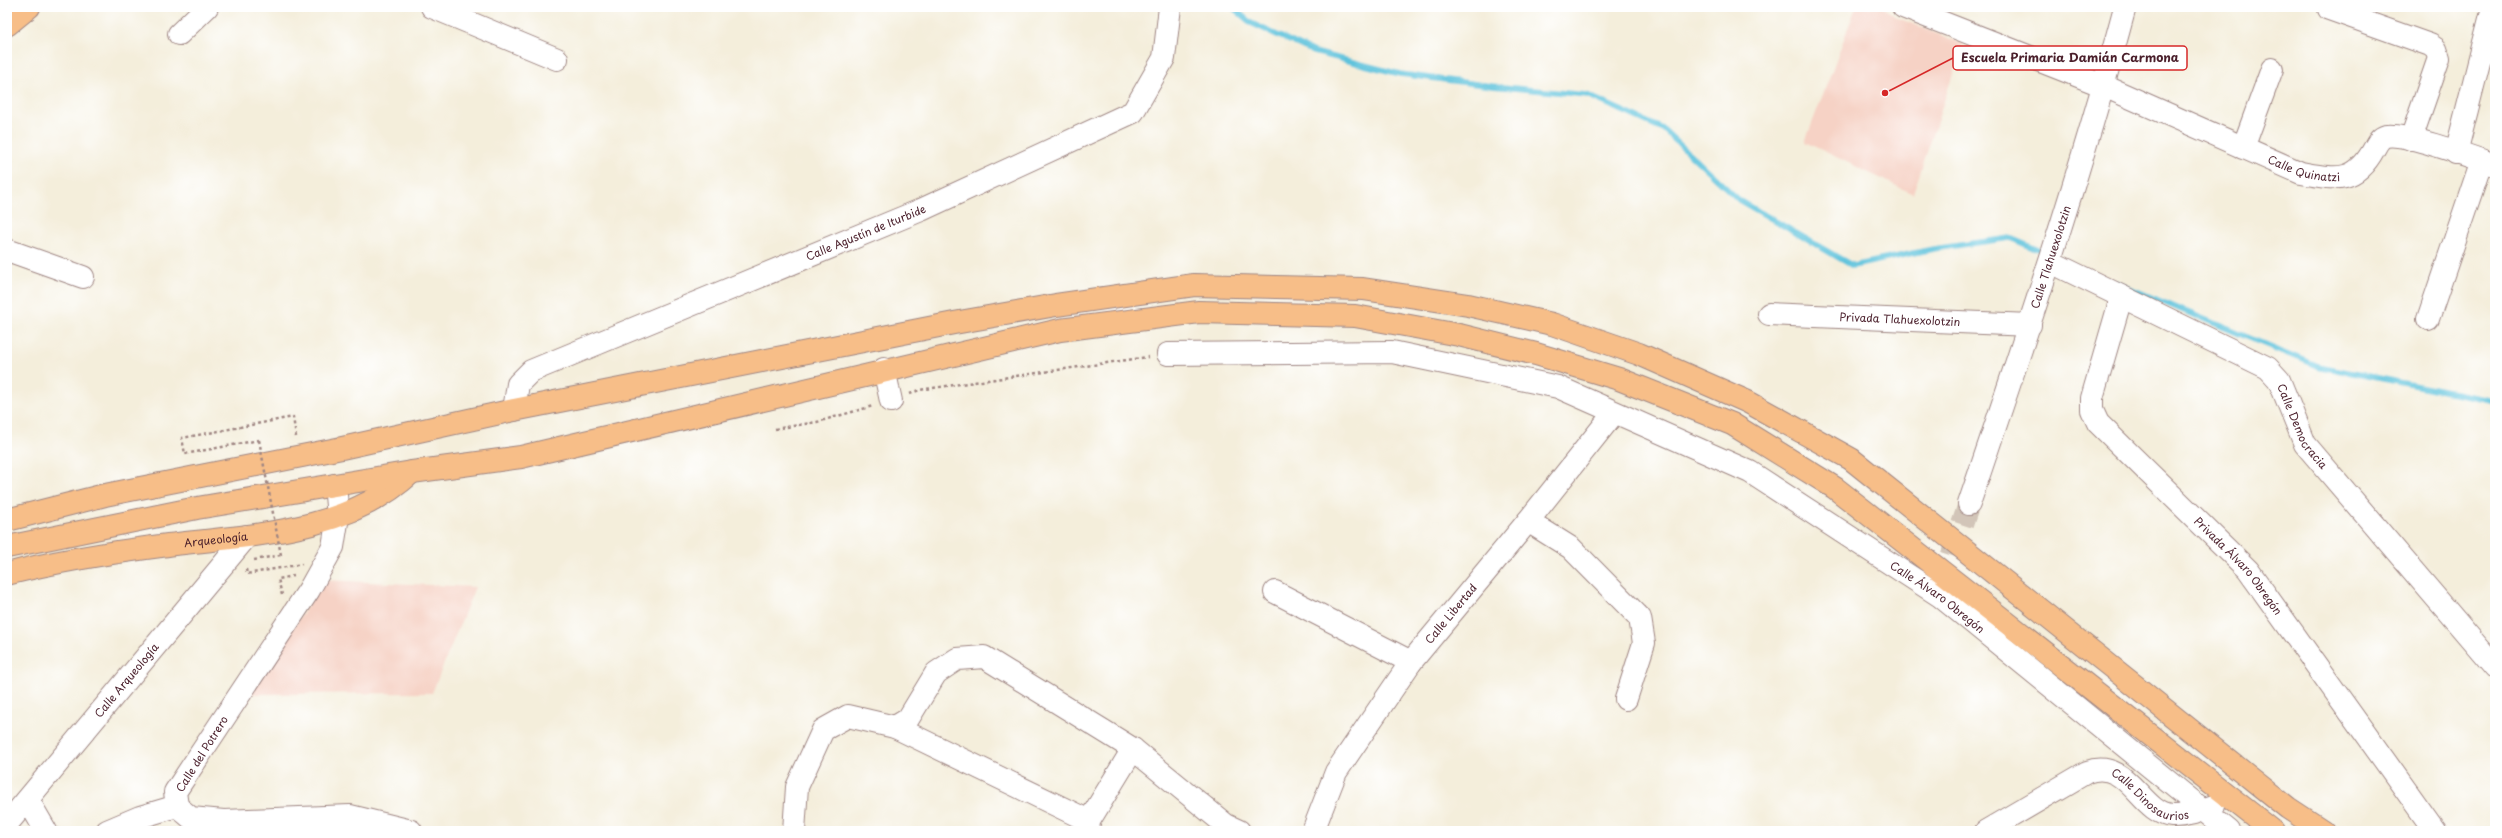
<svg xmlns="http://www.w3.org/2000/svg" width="2502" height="838" font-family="'Playpen Sans',sans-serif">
  <rect width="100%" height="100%" fill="#fff"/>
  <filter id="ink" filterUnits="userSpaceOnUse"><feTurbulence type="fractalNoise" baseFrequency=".025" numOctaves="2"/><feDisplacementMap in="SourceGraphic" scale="8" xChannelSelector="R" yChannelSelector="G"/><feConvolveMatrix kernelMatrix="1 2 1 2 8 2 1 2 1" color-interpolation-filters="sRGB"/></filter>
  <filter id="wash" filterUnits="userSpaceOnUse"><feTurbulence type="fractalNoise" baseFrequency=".012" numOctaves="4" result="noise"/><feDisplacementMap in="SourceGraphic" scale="16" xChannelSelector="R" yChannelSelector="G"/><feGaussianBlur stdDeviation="0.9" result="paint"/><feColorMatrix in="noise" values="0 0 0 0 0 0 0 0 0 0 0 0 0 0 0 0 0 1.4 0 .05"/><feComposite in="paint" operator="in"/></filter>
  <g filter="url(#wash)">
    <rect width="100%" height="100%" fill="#f4eedb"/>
    <g fill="#f6d2c5">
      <path d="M1856 7H1882L1898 18 1963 44 1913 194 1805 142Z"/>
      <path d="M324 580 475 587 432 693 251 694Z"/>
    </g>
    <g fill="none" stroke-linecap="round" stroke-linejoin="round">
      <g stroke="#5ec3dc" stroke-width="5.5">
        <path d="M1232 7 1251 23 1314 52 1400 74 1492 86 1587 95 1663 129 1739 200 1853 266 1933 249 2010 238 2048 254"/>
        <path d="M2117 283 2317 366 2495 401"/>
      </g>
    </g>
  </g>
  <g filter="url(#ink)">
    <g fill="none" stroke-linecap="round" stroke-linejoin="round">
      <path stroke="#d2c5b8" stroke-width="22" stroke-dasharray="22 11" stroke-linecap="butt" d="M1941 587 1969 504"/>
      <g stroke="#9f8683" stroke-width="24">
        <g id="minor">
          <path d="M432 7 557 59"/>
          <path id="s1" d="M1903 7 2104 86 2301 173C2336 179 2355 184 2374 149 2377 144 2379 138 2386 136 2403 132 2475 158 2495 165"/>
          <path d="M2329 9 2430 45 2436 49 2439 58 2411 139"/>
          <path d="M179 34 207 7"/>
          <path d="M2243 148 2272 69"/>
          <path d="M2456 153 2493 7"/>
          <path d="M7 250 83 277"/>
          <path id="s2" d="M2051 262 2268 368 2279 380 2305 444 2495 667"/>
          <path id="s3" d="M2121 298 2092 398V410L2098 423 2248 570 2435 831"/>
          <path id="s4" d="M1769 314 2030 325"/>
          <path d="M2428 319 2482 160"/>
          <path id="s5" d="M1168 354 1392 352 1558 387 1750 472 1940 596 2229 831"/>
          <path d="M884 369 891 401"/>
          <path id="s6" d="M514 410 518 384 531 371 921 210 1133 112 1164 58 1170 7"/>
          <path d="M335 485 338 516 333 547 309 590 175 792 177 806 191 818 224 821 350 816 411 831"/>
          <path id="s7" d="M1969 504C2025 339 2080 175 2125 7"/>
          <path d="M1528 521 1571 548 1640 618 1644 643 1626 699"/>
          <path d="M1275 592 1411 662"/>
          <path d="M895 727 1089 821"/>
          <path d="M28 800 46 831"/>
          <path id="s8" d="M7 824 247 536"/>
          <path d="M107 831 140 817 177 806"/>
          <path d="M794 831 797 787 823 730 848 716 895 727 908 719 936 673 957 659 984 657 1133 749 1226 825 1239 831"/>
          <path d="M1088 831 1089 821 1133 749"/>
          <path id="s9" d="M1313 831 1336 772 1411 662 1528 521 1614 413"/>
          <path id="s10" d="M1986 831 2087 772C2128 757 2140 813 2172 816 2186 817 2202 810 2214 806"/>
        </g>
      </g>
      <g stroke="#9f8683" stroke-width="24">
        <g id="major">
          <path d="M7 25 29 7"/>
          <path id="s11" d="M7 574C59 560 114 552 168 545 252 535 347 533 412 472"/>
        </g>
      </g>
      <g stroke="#9f8683" stroke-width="24">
        <g id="highway">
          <path d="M7 520 105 495 342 448 514 410 954 323 1056 305 1194 285 1363 289 1468 305 1552 324 1639 354 1748 402 1851 459 2288 808 2323 831"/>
          <path d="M7 547 197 508 412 472 521 457 1060 330 1199 312 1355 316 1459 335 1536 354 1619 379 1732 424 1835 488 2273 831"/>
        </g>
      </g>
      <g stroke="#9f8683" stroke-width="2.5" stroke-dasharray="3 3" stroke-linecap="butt">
        <path d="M910 394 919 390 1148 357"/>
        <path d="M775 429 817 422 873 406"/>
        <path d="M259 440 185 454 182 438 293 417 296 437"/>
        <path d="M254 560 281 555"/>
        <path d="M246 569 247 574 302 564"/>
        <path d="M282 595 278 579 294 576"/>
      </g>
      <use href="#minor" stroke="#fff" stroke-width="22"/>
      <use href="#major" stroke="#f7be88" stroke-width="22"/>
      <use href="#highway" stroke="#f7be88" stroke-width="22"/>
      <path stroke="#9f8683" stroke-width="2.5" stroke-dasharray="3 3" stroke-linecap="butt" d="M259 440 281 555"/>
    </g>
  </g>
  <g text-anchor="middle" stroke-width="3" stroke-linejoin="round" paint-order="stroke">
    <g font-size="11" fill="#4a1f2b" stroke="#fff">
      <text dy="4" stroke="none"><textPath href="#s1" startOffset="433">Calle Quinatzi</textPath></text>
      <text dy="4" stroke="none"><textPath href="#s6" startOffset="407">Calle Agustín de Iturbide</textPath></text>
      <text dy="4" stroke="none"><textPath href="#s7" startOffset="260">Calle Tlahuexolotzin</textPath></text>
      <text dy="4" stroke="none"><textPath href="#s4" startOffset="131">Privada Tlahuexolotzin</textPath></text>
      <text dy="4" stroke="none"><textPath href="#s2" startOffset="310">Calle Democracia</textPath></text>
      <text dy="4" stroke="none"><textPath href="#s11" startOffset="212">Arqueología</textPath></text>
      <text dy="4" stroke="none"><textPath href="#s3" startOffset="331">Privada Álvaro Obregón</textPath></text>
      <text dy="4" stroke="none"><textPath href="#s5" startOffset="829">Calle Álvaro Obregón</textPath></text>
      <text dy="4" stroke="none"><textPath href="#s9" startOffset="259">Calle Libertad</textPath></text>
      <text dy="4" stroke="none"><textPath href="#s8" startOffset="187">Calle Arqueología</textPath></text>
      <text transform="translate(202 754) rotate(-58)" y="4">Calle del Potrero</text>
      <text dy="4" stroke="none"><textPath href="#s10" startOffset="189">Calle Dinosaurios</textPath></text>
    </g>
  </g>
  <path fill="none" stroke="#d62828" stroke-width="1.5" d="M1885 93L1953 58"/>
  <circle fill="#d62828" stroke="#fff" stroke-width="1.5" cx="1885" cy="93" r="4"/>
  <rect fill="#fff" stroke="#d62828" stroke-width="1.5" x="1953" y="46" width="234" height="24" rx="4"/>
  <g font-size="12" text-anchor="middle" font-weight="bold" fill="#4a1f2b">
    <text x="2070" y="62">Escuela Primaria Damián Carmona</text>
  </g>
  <rect width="2502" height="838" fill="none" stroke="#fff" stroke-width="24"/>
</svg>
